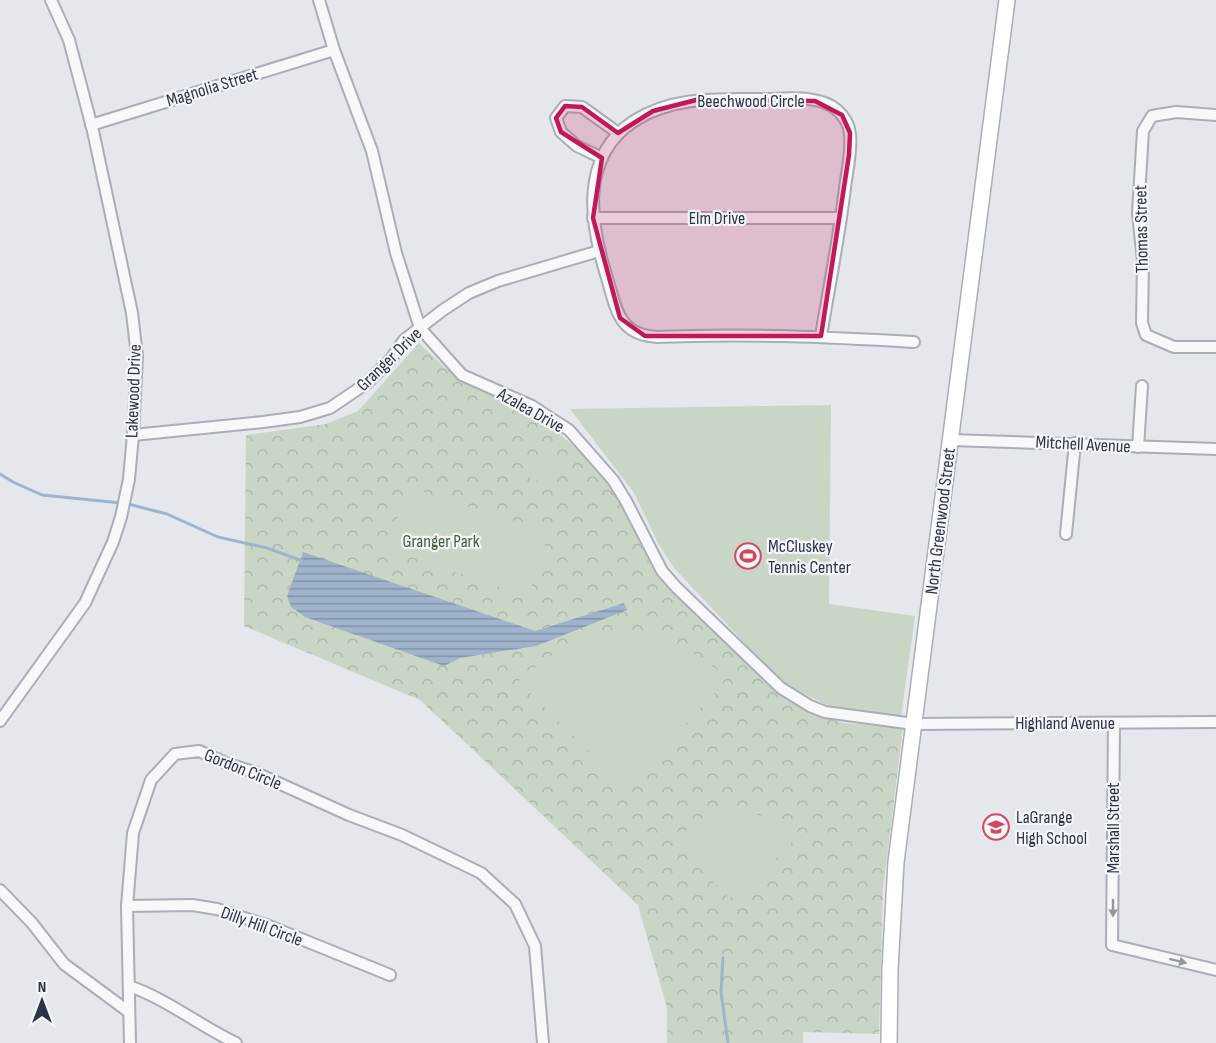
<svg xmlns="http://www.w3.org/2000/svg" width="1216" height="1043" font-family="'Sofia Sans Condensed',sans-serif">
  <defs>
    <pattern id="park-crowns" width="20" height="18" patternUnits="userSpaceOnUse" patternTransform="scale(1.5)"><rect width="20" height="18" fill="#c9d6c5"/><path d="M2 6a3 3 0 1 1 6 0M12 15a3 3 0 1 1 6 0" fill="none" stroke="#adb8ab"/></pattern>
    <pattern id="water-rules" width="6" height="5" patternUnits="userSpaceOnUse" patternTransform="scale(1.5)"><rect width="6" height="5" fill="#9fb4cc"/><path d="M0 2.5h6" fill="none" stroke="#8293a7"/></pattern>
  </defs>
  <rect width="100%" height="100%" fill="#e4e7ec"/>
  <path fill="url(#park-crowns)" d="M419 343 444 367 466 382 512 404 546 423 579 450 602 477 620 503 655 573 782 697 816 715 844 723 903 728 883 889 879 1034 803 1032V1043H667V1008L638 905 420 700 244 626 246 435 326 424 358 411Z"/>
  <g fill="#c9d6c5">
    <path d="M831 405 829 604 915 616 901 717 829 706 793 688 770 670 674 568 659 545 634 493 570 409Z"/>
    <path d="M540 449 558 456 548 485 530 478Z"/>
    <path d="M407 487 549 532 528 597 388 549Z"/>
    <path d="M618 634 651 637 682 646 719 671 723 684 631 782H620L518 681C540 663 563 644 590 638 599 635 609 635 618 634Z"/>
    <path d="M722 809C754 810 771 817 796 838L739 897H728L673 842 705 816Z"/>
  </g>
  <path fill="url(#water-rules)" d="M303 552 535 631 624 603 627 610 536 646 460 658 444 666 305 617 291 607 287 596Z"/>
  <g fill="none" stroke-linecap="round" stroke-linejoin="round">
    <g stroke="#9fb4cc" stroke-width="3">
      <path d="M0 474 13 482 42 495 121 503"/>
      <path d="M128 504 167 514 218 537 267 548 303 561"/>
      <path d="M723 958 721 992 728 1043"/>
    </g>
    <g stroke="#a9aeb7" stroke-width="14">
      <g id="minor">
        <path d="M319 0 334 50 372 151 396 253 420 328 462 375 532 406 569 430 613 480 626 501 662 571 676 587 781 688 810 706 825 712 914 724 1216 722"/>
        <path d="M1216 115 1176 112 1152 116 1143 131 1138 213 1143 261 1142 323 1146 335 1174 347H1216"/>
        <path d="M91 125 334 50"/>
        <path d="M602 158 577 146 561 132 556 118 565 106 582 107 618 133"/>
        <path d="M593 218H841"/>
        <path d="M821 336C829 287 839 238 845 188 847 171 852 151 850 134 849 125 844 116 837 110 819 94 785 99 762 99 718 99 673 96 634 121 579 157 590 224 607 278 616 308 618 335 657 337 743 333 828 337 914 342"/>
        <path d="M133 435 263 422 300 417 330 408 367 383 391 359 404 340 443 310 469 293 498 281 599 251"/>
        <path d="M951 440 1216 449"/>
        <path d="M1138 447 1142 386"/>
        <path d="M1066 534 1075 443"/>
        <path d="M0 721 85 603 113 542 121 517 129 479 133 435 137 356 132 313 93 131 69 40 51 0"/>
        <path d="M1114 723 1112 945 1216 970"/>
        <path d="M0 890 32 923 64 964 129 1012"/>
        <path d="M127 906 192 905 217 909 269 926 390 975"/>
        <path d="M129 986C167 999 200 1026 236 1043"/>
        <path d="M130 1043 127 906 133 833 151 780 175 754 199 751 228 764 254 772 349 815 402 835 481 873 515 904 535 946 543 1043"/>
      </g>
    </g>
    <g stroke="#a9aeb7" stroke-width="18">
      <path id="secondary" d="M889 1043 890 969 896 862 1007 0"/>
    </g>
    <use href="#minor" stroke="#f7f8fa" stroke-width="10"/>
    <use href="#secondary" stroke="#fff" stroke-width="15"/>
  </g>
  <defs><path id="oneway-solid" d="M-6-.8H1V-3.2L6.5 0L1 3.2V.8H-6Z" transform="scale(1.5)"/></defs>
  <g fill="#9196a0">
    <use href="#oneway-solid" transform="translate(1113 908) rotate(90)"/>
    <use href="#oneway-solid" transform="translate(1178 961) rotate(14)"/>
  </g>
  <path fill="#c2185b" fill-opacity="0.2" stroke="#c2185b" stroke-width="4.5" stroke-linejoin="round" d="M696 100 815 101 842 115 850 133 849 155 821 336H645L620 318 593 218 602 158 561 132 556 118 565 106 582 107 618 133 653 111Z"/>
  <defs>
    <g id="stadium-ring" transform="scale(1.35)"><circle r="9.5" fill="#f4f6f9" stroke="#d1495b" stroke-width="1.5"/><path d="M0-5a6.5 5 0 1 0 0 10a6.5 5 0 1 0 0-10ZM-3.5-1.8h7v3.6h-7Z" fill="#d1495b"/></g>
    <g id="school-ring" transform="scale(1.35)"><circle r="9.5" fill="#f4f6f9" stroke="#d1495b" stroke-width="1.5"/><path d="M0-5L7-2L0 1L-7-2ZM-4 1L0 2.5L4 1V4Q0 6-4 4Z" fill="#d1495b"/></g>
  </defs>
  <g fill-rule="evenodd">
    <use href="#stadium-ring" x="748" y="556"/>
    <use href="#school-ring" x="996" y="827"/>
  </g>
  <g text-anchor="middle" stroke-width="4.5" stroke-linejoin="round" paint-order="stroke">
    <g font-size="18" fill="#2b3445" stroke="#f4f6f9">
      <text transform="translate(212 87) rotate(-17)" y="6">Magnolia Street</text>
      <text x="751" y="107">Beechwood Circle</text>
      <text x="717" y="224">Elm Drive</text>
      <text transform="translate(1141 229) rotate(-91)" y="6">Thomas Street</text>
      <text transform="translate(389 359) rotate(-44)" y="6">Granger Drive</text>
      <text transform="translate(133 391) rotate(-88)" y="6">Lakewood Drive</text>
      <text transform="translate(531 410) rotate(29)" y="6">Azalea Drive</text>
      <text transform="translate(1083 444) rotate(3)" y="6">Mitchell Avenue</text>
      <text transform="translate(940 521) rotate(-83)" y="6">North Greenwood Street</text>
      <text x="1065" y="729">Highland Avenue</text>
      <text transform="translate(243 769) rotate(22)" y="6">Gordon Circle</text>
      <text transform="translate(1113 828) rotate(-90)" y="6">Marshall Street</text>
      <text transform="translate(262 926) rotate(20)" y="6">Dilly Hill Circle</text>
    </g>
    <g font-size="18" fill="#3f6138" stroke="#f4f6f9">
      <text x="441" y="547">Granger Park</text>
    </g>
    <g font-size="18" fill="#2b3445" stroke="#f4f6f9" text-anchor="start">
      <text x="768" y="552">McCluskey<tspan x="768" dy="21">Tennis Center</tspan></text>
      <text x="1016" y="823">LaGrange<tspan x="1016" dy="21">High School</tspan></text>
    </g>
  </g>
  <g transform="translate(42 1001)" stroke="#f4f6f9" stroke-width="4.5" paint-order="stroke">
  <path d="M0-4.5L10 22L0 15L-10 22Z" fill="#2b3445"/>
  <text y="-9" font-size="16" font-weight="bold" text-anchor="middle" fill="#2b3445">N</text>
  </g>
</svg>
